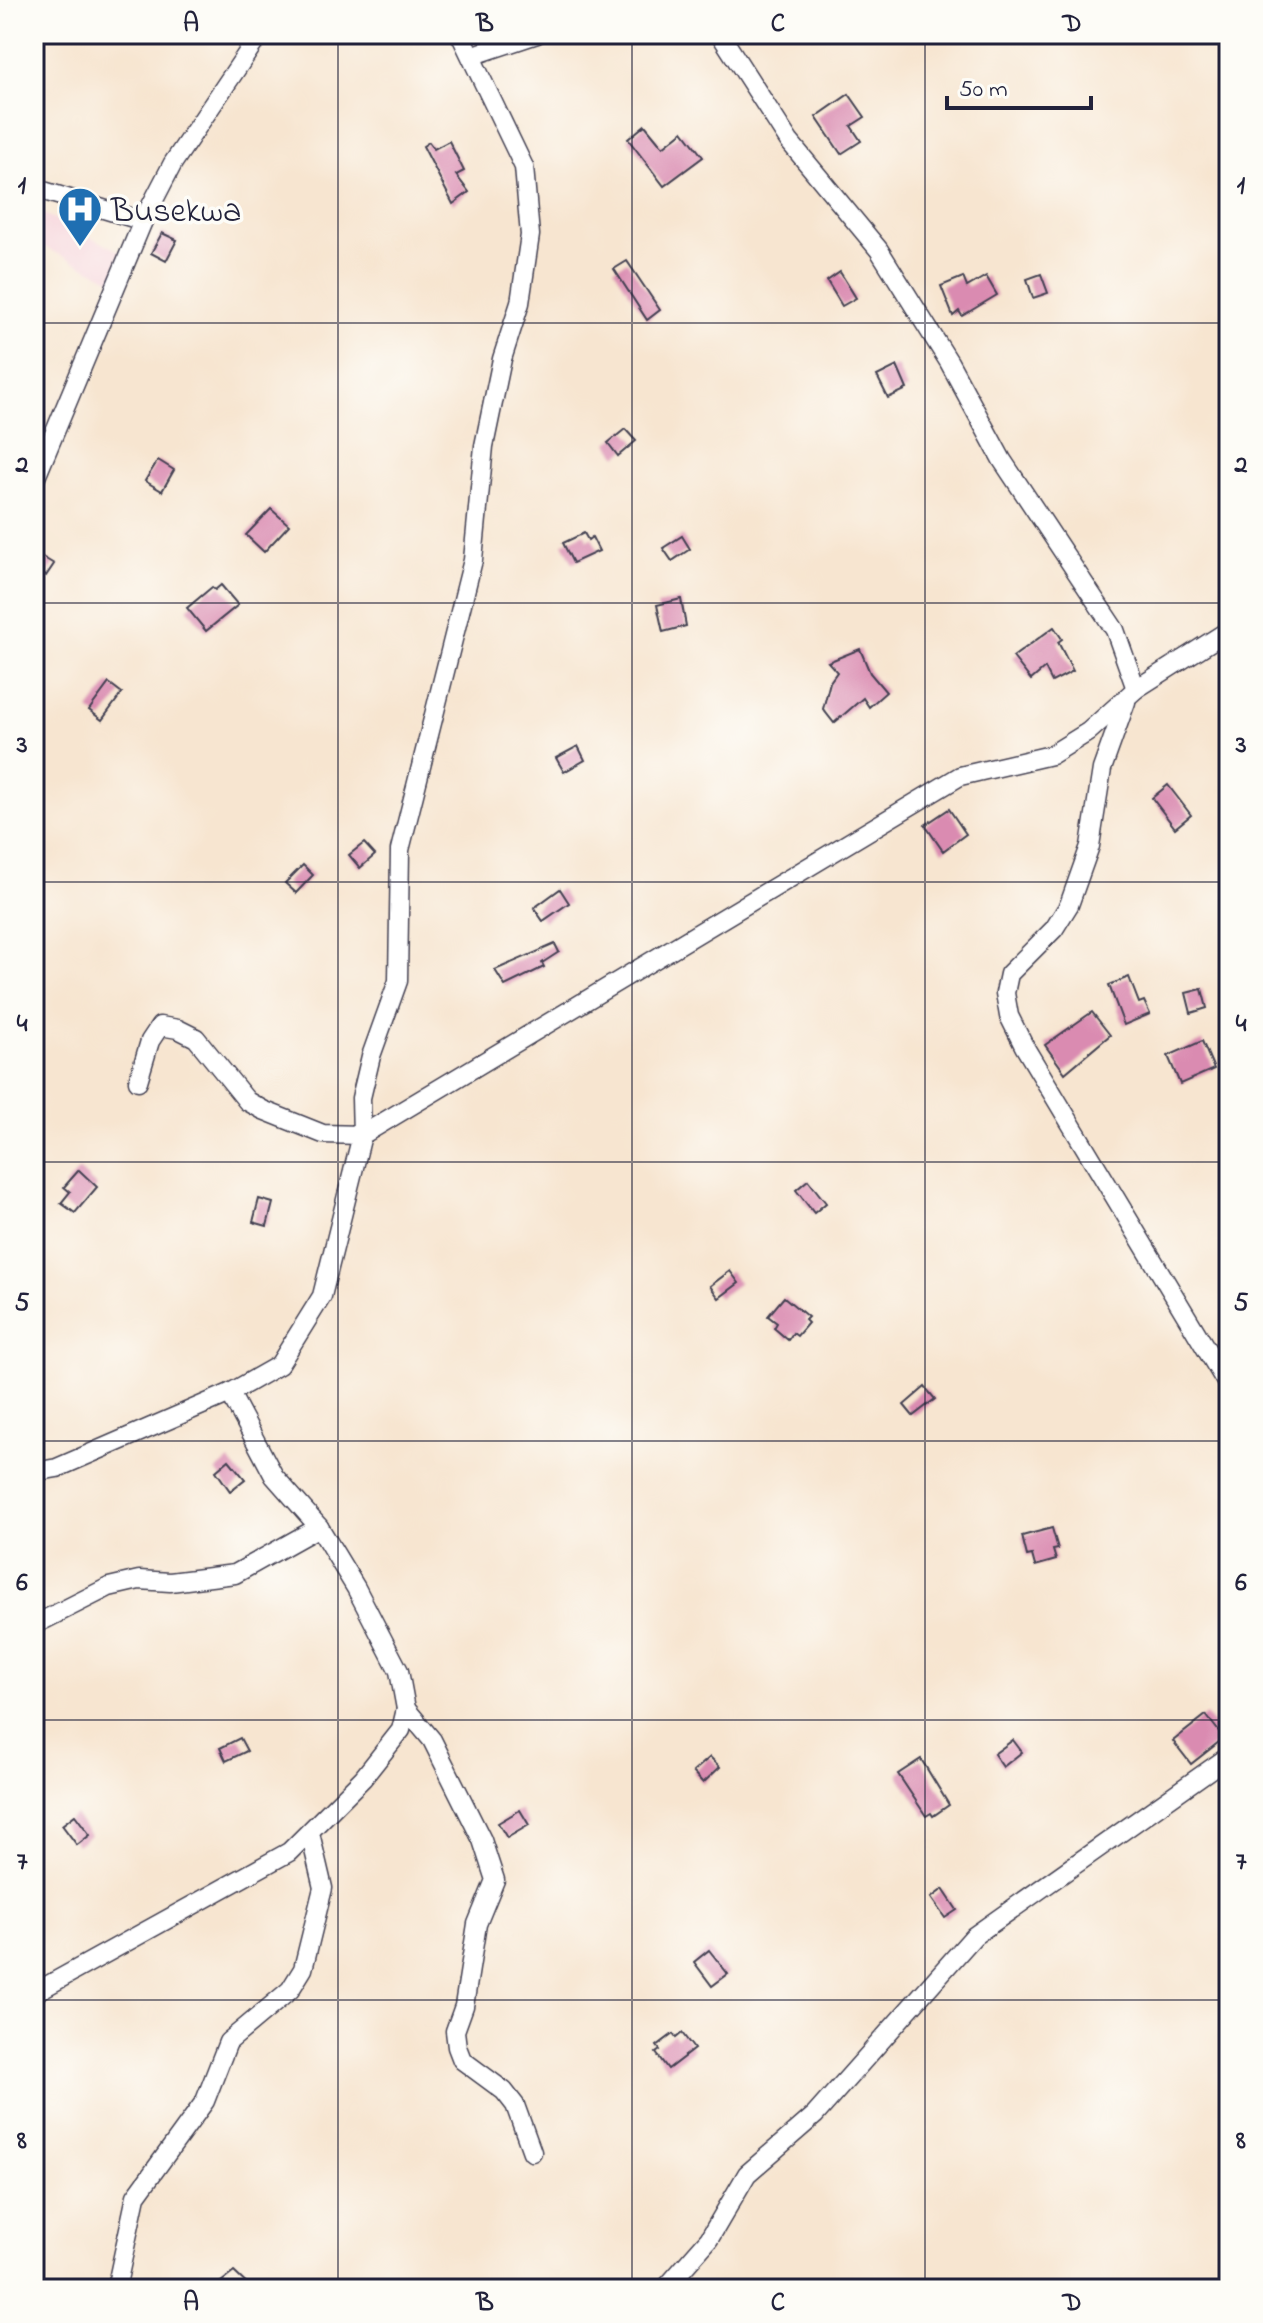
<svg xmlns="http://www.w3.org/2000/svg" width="1263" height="2323" font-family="'Indie Flower',sans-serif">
  <rect width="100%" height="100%" fill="#fdfcf7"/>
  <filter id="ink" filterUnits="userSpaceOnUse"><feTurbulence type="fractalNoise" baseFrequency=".0125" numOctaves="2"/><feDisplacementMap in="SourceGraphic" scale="16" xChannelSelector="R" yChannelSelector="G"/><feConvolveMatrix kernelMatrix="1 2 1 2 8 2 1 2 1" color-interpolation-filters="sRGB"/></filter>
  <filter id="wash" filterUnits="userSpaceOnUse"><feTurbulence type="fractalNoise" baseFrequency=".006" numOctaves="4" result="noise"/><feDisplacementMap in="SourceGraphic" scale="32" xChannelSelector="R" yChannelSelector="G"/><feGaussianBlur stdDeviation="1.8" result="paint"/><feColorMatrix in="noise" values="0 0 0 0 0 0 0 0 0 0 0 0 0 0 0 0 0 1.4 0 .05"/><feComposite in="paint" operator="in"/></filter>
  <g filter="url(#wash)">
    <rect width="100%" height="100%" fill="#f7e5d0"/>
    <path fill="#f6cfd8" d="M34 209 127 255 114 281 34 242Z"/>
    <g id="blocks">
      <g fill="#da8bb1">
        <path d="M849 94 865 117 851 126 861 141 841 154 816 117Z"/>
        <path d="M645 125 663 147 683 131 703 157 664 186 628 139Z"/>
        <path d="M449 141 464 171 456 175 469 192 453 204 423 146 429 142 434 149Z"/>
        <path d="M162 233 177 240 166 261 151 253Z"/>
        <path d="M627 261 660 310 647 320 614 269Z"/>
        <path d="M840 272 856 298 842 306 827 281Z"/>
        <path d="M1041 274 1048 293 1033 298 1027 279Z"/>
        <path d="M986 276 997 295 962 316 959 311 953 316 941 286 963 277 967 287Z"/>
        <path d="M897 366 907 389 888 398 877 376Z"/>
        <path d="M625 429 636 441 618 456 608 443Z"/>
        <path d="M158 460 174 470 162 491 145 481Z"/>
        <path d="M271 509 289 525 264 552 246 535Z"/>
        <path d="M584 533 588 540 592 537 599 551 573 563 563 543Z"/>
        <path d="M682 536 690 549 672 561 663 548Z"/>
        <path d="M34 552 54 564 46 576 34 569Z"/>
        <path d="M221 585 238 605 206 631 187 608 212 587 215 590Z"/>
        <path d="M681 599 686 626 663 632 657 605Z"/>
        <path d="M1054 627 1062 639 1058 642 1073 671 1052 682 1045 668 1031 680 1013 657Z"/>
        <path d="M860 649 870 673 886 692 869 707 863 698 834 723 823 709 830 682 837 672 828 662Z"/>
        <path d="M109 683 122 693 102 720 89 710Z"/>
        <path d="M578 746 585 760 564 772 556 758Z"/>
        <path d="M1168 785 1191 815 1175 828 1152 798Z"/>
        <path d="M949 809 966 834 943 851 925 825Z"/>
        <path d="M364 843 375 855 360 868 349 855Z"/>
        <path d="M303 865 313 875 296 893 285 883Z"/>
        <path d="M560 889 569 903 543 921 534 908Z"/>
        <path d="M555 944 559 952 542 963 544 967 505 986 495 970Z"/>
        <path d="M1129 977 1139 1003 1144 1001 1150 1014 1124 1025 1109 985Z"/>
        <path d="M1202 989 1207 1008 1191 1013 1186 993Z"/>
        <path d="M1092 1012 1110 1035 1065 1073 1045 1045Z"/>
        <path d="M1202 1041 1214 1069 1180 1084 1168 1056Z"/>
        <path d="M79 1170 97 1187 75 1213 61 1203 70 1192 64 1187Z"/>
        <path d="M808 1180 826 1203 814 1213 796 1190Z"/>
        <path d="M259 1199 273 1203 267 1226 253 1222Z"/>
        <path d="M730 1271 739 1283 719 1298 710 1286Z"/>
        <path d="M784 1297 808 1317 805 1320 808 1323 797 1336 793 1333 788 1340 774 1328 777 1323 768 1316Z"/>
        <path d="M925 1387 935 1399 913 1416 904 1405Z"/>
        <path d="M229 1460 245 1479 230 1491 216 1471Z"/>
        <path d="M1052 1528 1058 1549 1053 1550 1056 1560 1035 1566 1032 1555 1027 1556 1022 1536Z"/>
        <path d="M1206 1715 1224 1738 1191 1764 1173 1741Z"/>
        <path d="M240 1738 247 1751 226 1761 220 1748Z"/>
        <path d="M1013 1740 1022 1752 1003 1767 994 1754Z"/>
        <path d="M710 1757 720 1767 703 1783 693 1772Z"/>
        <path d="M921 1759 949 1805 933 1816 931 1813 926 1816 898 1774Z"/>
        <path d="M520 1810 529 1825 507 1838 498 1823Z"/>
        <path d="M75 1815 90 1835 77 1845 62 1825Z"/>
        <path d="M943 1889 957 1910 945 1918 931 1898Z"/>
        <path d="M709 1950 728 1974 712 1986 694 1962Z"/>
        <path d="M682 2033 694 2049 668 2069 656 2053 660 2050 657 2046 673 2034 676 2038Z"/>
        <path d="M234 2272 252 2289H232L221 2282Z"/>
      </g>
    </g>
  </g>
  <g filter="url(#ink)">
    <use href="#blocks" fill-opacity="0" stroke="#423f51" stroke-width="2"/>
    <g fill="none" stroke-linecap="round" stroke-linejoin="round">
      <g stroke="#423f51" stroke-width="21">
        <g id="minor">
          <path d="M720 34 789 141 879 250 949 362 1002 460 1115 630 1136 689"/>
          <path d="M471 56 537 34"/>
          <path d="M34 188 143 221"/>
          <path d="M34 482 143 221 173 163 260 34"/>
          <path d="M1126 702 1102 769 1090 846 1069 905 1054 929 1009 974 1005 993 1009 1016 1024 1046 1229 1387"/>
          <path d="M138 1081 150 1041 160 1026 178 1029 196 1038 247 1101 263 1110 323 1134 362 1135 361 1098 371 1056 398 981 400 850 473 560 484 446 502 359 520 303 530 235 524 167 460 34"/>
          <path d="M34 1472 57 1468 230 1393 279 1365 322 1296 362 1135 960 776 1051 755 1088 732 1136 689 1229 630"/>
          <path d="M34 1625 109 1587 139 1580 170 1582 235 1574 319 1527"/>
          <path d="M406 1709 432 1740 482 1840 495 1880 477 1924 464 2006 455 2031 457 2047 462 2060 504 2091 515 2105 532 2152"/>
          <path d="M34 1993 289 1852 363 1778 401 1730 406 1709 399 1671 356 1588 319 1527 274 1476 230 1393"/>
          <path d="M116 2289 136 2196 205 2101 228 2042 290 1990 303 1969 323 1888 310 1833"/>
          <path d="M665 2289 709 2239 747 2174 815 2115 974 1936 1229 1756"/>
        </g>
      </g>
      <use href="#minor" stroke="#fff" stroke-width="18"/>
    </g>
  </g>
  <path fill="none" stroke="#22223b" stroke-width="2" stroke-opacity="0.55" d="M338 34V2289M632 34V2289M925 34V2289M34 323H1229M34 603H1229M34 882H1229M34 1162H1229M34 1441H1229M34 1720H1229M34 2000H1229"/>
  <defs>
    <g id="hospital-pin" transform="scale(2.3)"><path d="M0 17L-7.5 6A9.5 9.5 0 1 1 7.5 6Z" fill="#1f6fb2" stroke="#fdfcf7"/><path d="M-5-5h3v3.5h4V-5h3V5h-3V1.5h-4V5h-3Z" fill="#fff"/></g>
  </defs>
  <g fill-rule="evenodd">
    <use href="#hospital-pin" x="80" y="209"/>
  </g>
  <g text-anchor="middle" stroke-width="7" stroke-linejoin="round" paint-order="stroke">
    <g font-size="34" fill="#22223b" stroke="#fdfcf7" text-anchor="start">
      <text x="111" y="221">Busekwa</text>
    </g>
  </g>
  <rect width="1263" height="2323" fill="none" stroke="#fdfcf7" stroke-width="88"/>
  <path d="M947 96v12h144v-12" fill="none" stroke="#22223b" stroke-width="4"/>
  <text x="959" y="96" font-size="24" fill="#22223b" stroke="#fdfcf7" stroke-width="6" paint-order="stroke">50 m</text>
  <rect x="44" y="44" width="1175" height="2235" fill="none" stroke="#22223b" stroke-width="3"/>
  <g font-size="26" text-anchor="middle" font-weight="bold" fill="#22223b">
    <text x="191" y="31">A</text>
    <text x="485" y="31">B</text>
    <text x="778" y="31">C</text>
    <text x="1072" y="31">D</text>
    <text x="22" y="193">1</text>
    <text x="1241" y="193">1</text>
    <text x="22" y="472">2</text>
    <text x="1241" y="472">2</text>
    <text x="22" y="752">3</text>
    <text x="1241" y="752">3</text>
    <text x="22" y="1031">4</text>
    <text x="1241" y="1031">4</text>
    <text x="22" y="1310">5</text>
    <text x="1241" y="1310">5</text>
    <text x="22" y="1590">6</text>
    <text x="1241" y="1590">6</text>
    <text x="22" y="1869">7</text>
    <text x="1241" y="1869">7</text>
    <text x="22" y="2148">8</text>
    <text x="1241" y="2148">8</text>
    <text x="191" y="2310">A</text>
    <text x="485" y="2310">B</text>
    <text x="778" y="2310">C</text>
    <text x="1072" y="2310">D</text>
  </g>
</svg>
